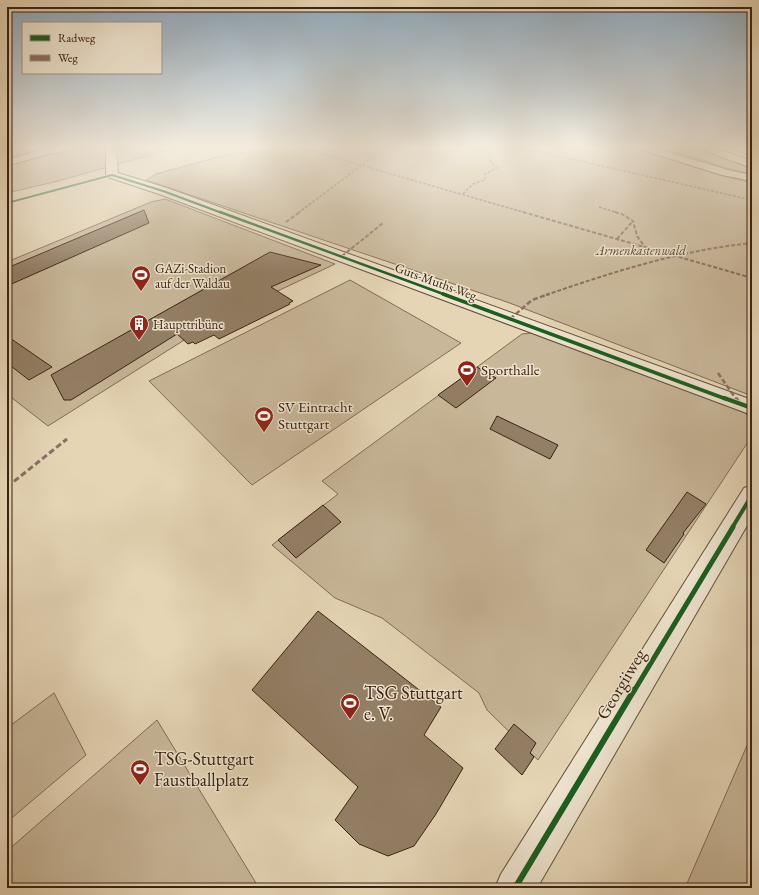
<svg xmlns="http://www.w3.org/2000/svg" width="759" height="895" font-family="'EB Garamond',serif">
  <rect width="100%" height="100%" fill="#e5d5b5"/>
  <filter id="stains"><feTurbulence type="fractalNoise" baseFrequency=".005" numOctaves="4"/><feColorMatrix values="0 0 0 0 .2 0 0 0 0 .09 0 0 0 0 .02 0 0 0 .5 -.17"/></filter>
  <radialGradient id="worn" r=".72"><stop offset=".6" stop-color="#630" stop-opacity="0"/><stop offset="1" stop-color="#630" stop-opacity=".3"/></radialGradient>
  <g fill="#c8b799" stroke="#826c55">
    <path d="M7 147H179L58 181 7 193Z"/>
    <path d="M286 147H631C672 157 711 175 752 183V396L507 302 146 180 156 174 229 154 274 149Z"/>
    <path d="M654 147H696L752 168V174L737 171 683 154Z"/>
    <path d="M165 199 335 264 216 320 48 426 7 394V262L151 202Z"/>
    <path d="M350 280 461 343 252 485 149 381Z"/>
    <path d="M532 333 744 412 752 420V436L538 760 487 710 479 693 382 618 335 598 272 545 338 494 322 481 522 334Z"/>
    <path d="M54 693 86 755 7 822V728Z"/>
    <path d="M157 720 259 888H7V851Z"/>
    <path d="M752 734V888H685Z"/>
  </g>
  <g fill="#937f66" stroke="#3b2211">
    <path d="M144 210 149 223 7 286V268Z"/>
    <path d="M270 252 321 265 271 287 293 301 289 303 290 304 219 339 214 335 195 344 193 342 188 344 177 334 71 400H64L51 375Z"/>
    <path d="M7 336 52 367 29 380 7 363Z"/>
    <path d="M477 367 496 378 456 408 438 395Z"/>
    <path d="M497 416 558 445 550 459 490 429Z"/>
    <path d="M687 492 706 504 683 533 684 534 664 563 646 550Z"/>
    <path d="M323 505 341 522 296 558 278 540Z"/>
    <path d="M318 611 441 707 424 735 463 768 436 814 414 846 388 856 359 844 335 820 358 787 252 690Z"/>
    <path d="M514 724 536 743 530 753 534 757 522 775 495 749Z"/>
  </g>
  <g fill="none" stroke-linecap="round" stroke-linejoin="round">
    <g stroke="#664f3a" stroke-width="2">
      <g id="minor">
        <path d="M56 147H76L75 149 40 156 35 153 36 151Z"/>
        <path d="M106 147H116L118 173 167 188 752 400V415L159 194 108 177 106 175Z"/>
        <path d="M752 485V517L537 888H495L501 874 744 488Z"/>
      </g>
    </g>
    <g stroke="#3b2211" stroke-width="2">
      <g id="secondary">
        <path d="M50 147H65L64 149 7 166V160Z"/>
        <path d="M638 147H653L728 170 752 175V181L722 175 639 149Z"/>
        <path d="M699 147H713L752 161V168L700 149Z"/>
      </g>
    </g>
    <use href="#minor" fill="#eee4cf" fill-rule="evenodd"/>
    <use href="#secondary" fill="#eee4cf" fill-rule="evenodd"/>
    <path stroke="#3b2211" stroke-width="1" d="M726 147 752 156"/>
    <g stroke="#8d6e63" stroke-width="1.5" stroke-dasharray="3 1.5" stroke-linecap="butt">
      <path d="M298 147 526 213"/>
      <path d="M518 147 752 200"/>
      <path d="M653 147 701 162"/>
      <path d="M463 194 473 184 485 180V174L497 168 489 160 493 147"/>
      <path d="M599 207 618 213"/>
      <path d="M298 213 362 165 382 147"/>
    </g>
    <g stroke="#8d6e63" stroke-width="2" stroke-dasharray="4 2" stroke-linecap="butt">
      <path d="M523 212 752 278"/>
      <path d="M615 212 622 214 633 221 637 236 645 247"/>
      <path d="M286 222 300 212"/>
      <path d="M617 239 633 221"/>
      <path d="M342 256 383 223"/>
      <path d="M546 295C613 272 681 250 752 243"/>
    </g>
    <g stroke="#8d6e63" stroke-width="2.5" stroke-dasharray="5 2.5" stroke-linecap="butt">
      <path d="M510 319 532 300 549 294"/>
      <path d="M718 373 736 399"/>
    </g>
    <g stroke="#8d6e63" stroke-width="3" stroke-dasharray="6 3" stroke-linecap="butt">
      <path d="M736 398 739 402"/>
      <path d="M7 487 67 439"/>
    </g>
    <g stroke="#eee4cf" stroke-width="3.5">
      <path id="cycleway-far5" d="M7 203 112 175 163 191 222 213"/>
    </g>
    <g stroke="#eee4cf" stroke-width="4">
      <path id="cycleway-far4" d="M220 212 446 295"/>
    </g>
    <g stroke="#eee4cf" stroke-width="5.5">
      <path id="cycleway-far3" d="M443 294 726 399"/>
    </g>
    <g stroke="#eee4cf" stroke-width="6">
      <g id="cycleway-far2">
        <path d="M724 398 752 408"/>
        <path d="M732 528 752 495"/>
      </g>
    </g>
    <g stroke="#eee4cf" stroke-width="8">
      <path id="cycleway-far1" d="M634 691 733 527"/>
    </g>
    <g stroke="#eee4cf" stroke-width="9">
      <path id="cycleway" d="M515 888 634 690"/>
    </g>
    <use href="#cycleway-far5" stroke="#1b5e20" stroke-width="2"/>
    <use href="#cycleway-far4" stroke="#1b5e20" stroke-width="2.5"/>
    <use href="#cycleway-far3" stroke="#1b5e20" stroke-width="3.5"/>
    <use href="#cycleway-far2" stroke="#1b5e20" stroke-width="4"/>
    <use href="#cycleway-far1" stroke="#1b5e20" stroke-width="5"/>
    <use href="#cycleway" stroke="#1b5e20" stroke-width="6"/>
  </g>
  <linearGradient id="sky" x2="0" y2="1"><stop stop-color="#8fa9bd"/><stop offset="0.54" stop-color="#f3ecde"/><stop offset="1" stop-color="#f3ecde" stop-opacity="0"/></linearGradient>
  <rect width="759" height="272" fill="url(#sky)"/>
  <defs>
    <g id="stadium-pin" transform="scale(1)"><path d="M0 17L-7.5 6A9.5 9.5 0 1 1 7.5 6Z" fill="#8f2418" stroke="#eee4cf"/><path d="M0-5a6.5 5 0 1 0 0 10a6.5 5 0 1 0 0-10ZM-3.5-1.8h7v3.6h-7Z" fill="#fff"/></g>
    <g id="building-pin" transform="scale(1)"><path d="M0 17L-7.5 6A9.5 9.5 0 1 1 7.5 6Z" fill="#8f2418" stroke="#eee4cf"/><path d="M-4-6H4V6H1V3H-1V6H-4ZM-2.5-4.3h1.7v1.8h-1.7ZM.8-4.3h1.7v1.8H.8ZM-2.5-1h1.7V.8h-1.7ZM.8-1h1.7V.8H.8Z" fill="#fff"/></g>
  </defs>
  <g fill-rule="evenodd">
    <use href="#stadium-pin" x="141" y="275"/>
    <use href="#building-pin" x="139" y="324"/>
    <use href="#stadium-pin" x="467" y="370"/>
    <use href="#stadium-pin" x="264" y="416"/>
    <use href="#stadium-pin" x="350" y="703"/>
    <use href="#stadium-pin" x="140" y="769"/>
  </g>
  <g text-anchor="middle" stroke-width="3" stroke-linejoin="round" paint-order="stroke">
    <g font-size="13" font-style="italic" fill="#5e4733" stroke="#eee4cf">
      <text x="641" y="255">Armenkastenwald</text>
    </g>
    <g font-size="13" fill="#3b2211" stroke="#eee4cf" text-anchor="start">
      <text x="155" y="273">GAZi-Stadion<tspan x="155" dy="15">auf der Waldau</tspan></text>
      <text x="153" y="329">Haupttribüne</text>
    </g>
    <g font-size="13" fill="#3b2211" stroke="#eee4cf">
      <text transform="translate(436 281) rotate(20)" y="5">Guts-Muths-Weg</text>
    </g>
    <g font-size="15" fill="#3b2211" stroke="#eee4cf" text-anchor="start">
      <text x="481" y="375">Sporthalle</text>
      <text x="278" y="412">SV Eintracht<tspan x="278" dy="17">Stuttgart</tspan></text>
    </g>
    <g font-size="18" fill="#3b2211" stroke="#eee4cf">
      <text transform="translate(621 684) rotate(-59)" y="6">Georgiiweg</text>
    </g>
    <g font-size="18" fill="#3b2211" stroke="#eee4cf" text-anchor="start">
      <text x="364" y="699">TSG Stuttgart<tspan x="364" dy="21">e. V.</tspan></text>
      <text x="154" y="765">TSG-Stuttgart<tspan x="154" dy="21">Faustballplatz</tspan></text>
    </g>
  </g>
  <rect width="759" height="895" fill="none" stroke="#e5d5b5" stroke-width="24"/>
  <rect x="8" y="8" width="743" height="879" fill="none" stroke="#3b2211" stroke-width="2"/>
  <rect x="12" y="12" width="735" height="871" fill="none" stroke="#3b2211"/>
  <rect x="22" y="22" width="140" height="52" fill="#eee4cf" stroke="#a69683"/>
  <rect x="30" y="35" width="20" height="6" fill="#1b5e20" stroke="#a69683"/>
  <text x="58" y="42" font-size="12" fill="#3b2211">Radweg</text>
  <rect x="30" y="55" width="20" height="6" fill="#8d6e63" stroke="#a69683"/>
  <text x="58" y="62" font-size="12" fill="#3b2211">Weg</text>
  <rect width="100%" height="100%" filter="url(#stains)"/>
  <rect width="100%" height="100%" fill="url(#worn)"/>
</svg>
